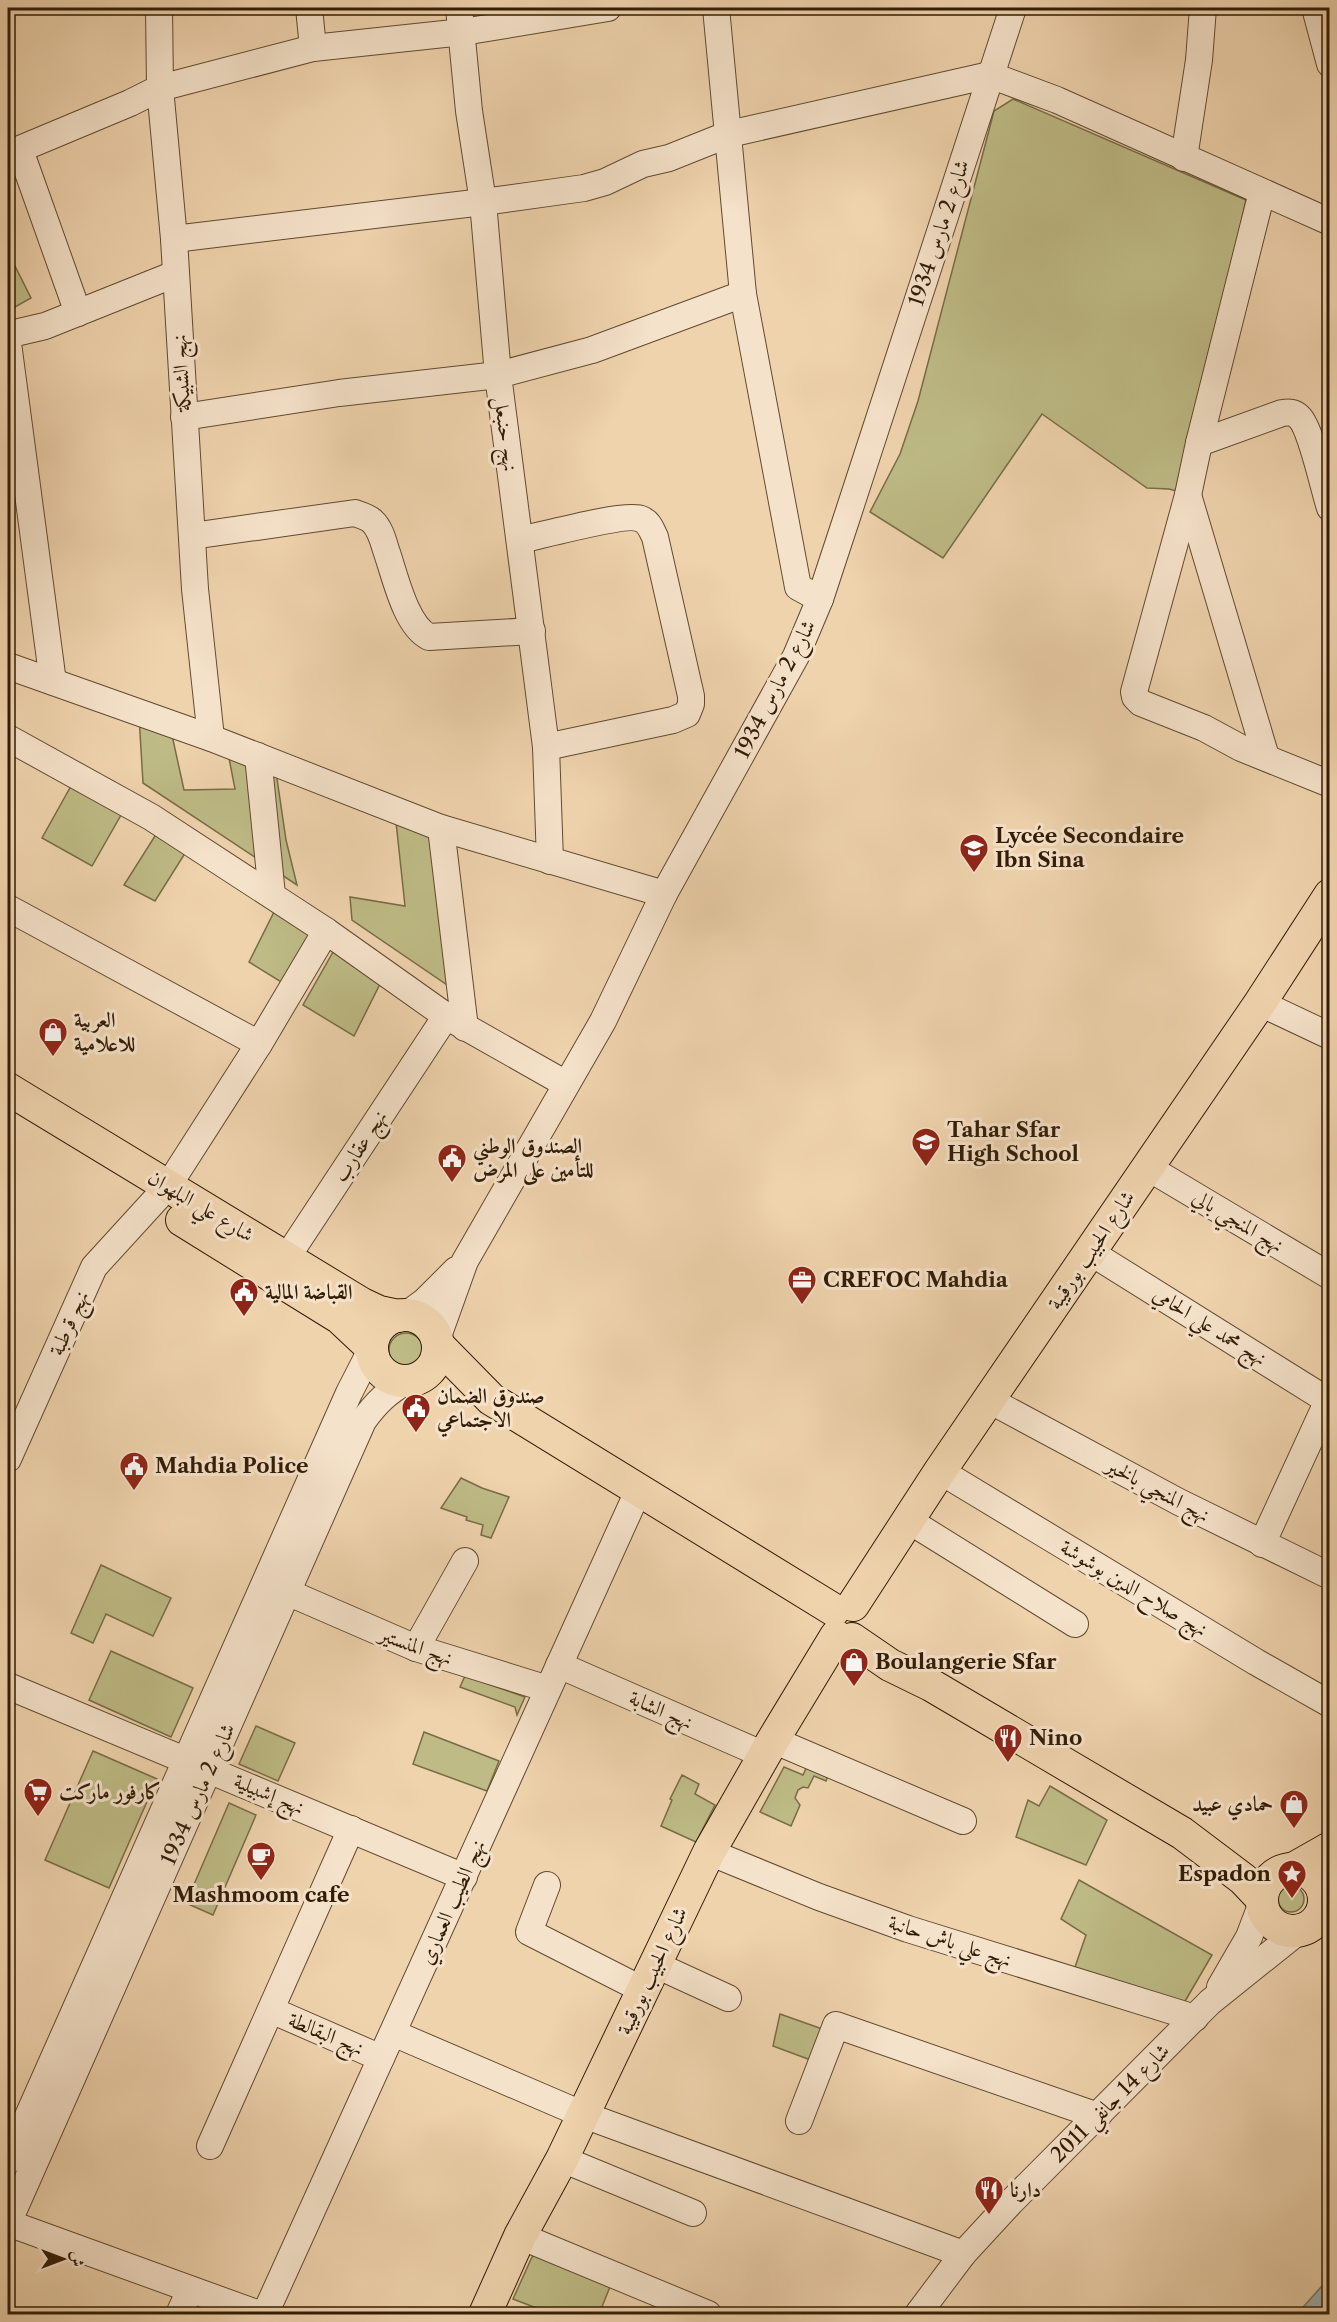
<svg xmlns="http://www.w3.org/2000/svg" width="1337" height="2322" font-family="'Libre Caslon Text',Amiri,serif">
  <rect width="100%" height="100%" fill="#efd3ad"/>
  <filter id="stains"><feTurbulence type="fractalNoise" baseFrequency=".00333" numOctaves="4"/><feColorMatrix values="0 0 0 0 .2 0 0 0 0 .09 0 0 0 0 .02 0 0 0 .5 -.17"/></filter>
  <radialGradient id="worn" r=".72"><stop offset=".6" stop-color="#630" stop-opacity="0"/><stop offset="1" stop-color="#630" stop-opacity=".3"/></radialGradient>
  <g fill="#bebb86" stroke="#786c46" stroke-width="1.5">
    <path d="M1013 99 1246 200 1184 493 1169 489 1147 488 1042 414 943 558 870 512 900 454 918 401 994 111Z"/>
    <path d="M8 252 31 298 8 311Z"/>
    <path d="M139 716 172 735 184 790 235 789 227 748 276 772 286 840 297 885 143 783Z"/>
    <path d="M76 777 125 808 92 866 42 838Z"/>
    <path d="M396 822 441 837 456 991 352 920 350 897 405 906Z"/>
    <path d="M160 828 189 847 155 901 124 885Z"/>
    <path d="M278 904 316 928 286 985 249 962Z"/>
    <path d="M333 952 382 980 354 1036 303 1005Z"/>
    <circle cx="406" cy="1350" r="17"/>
    <path d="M461 1478 482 1488 509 1497 491 1538 481 1535 483 1525 466 1520 467 1517 441 1508Z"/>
    <path d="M101 1565 171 1598 153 1636 106 1614 93 1643 71 1633Z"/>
    <path d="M111 1651 193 1688 171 1737 89 1700Z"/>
    <path d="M465 1676 525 1697 517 1715 515 1707 460 1687Z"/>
    <path d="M256 1726 295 1743 278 1781 239 1764Z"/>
    <path d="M424 1732 499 1761 487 1791 413 1764Z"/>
    <path d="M93 1751 157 1779 109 1888 45 1860Z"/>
    <path d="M808 1764 829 1773 826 1781 814 1776 808 1788 803 1787 798 1790 795 1798 800 1805 791 1826 760 1812 784 1767 803 1775Z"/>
    <path d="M682 1775 699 1784 695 1794 715 1805 696 1842 661 1826 672 1800 670 1799Z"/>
    <path d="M1050 1786 1107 1820 1086 1865 1016 1837 1028 1800 1039 1806Z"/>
    <path d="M229 1803 256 1815 213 1915 186 1903Z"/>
    <path d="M1079 1880 1212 1955 1184 2003 1074 1970 1086 1935 1061 1919Z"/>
    <circle cx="1291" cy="1899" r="13"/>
    <path d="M780 2014 828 2031 816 2062 773 2046Z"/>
    <path d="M539 2253 612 2282 599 2314H552L513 2299 532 2257Z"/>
  </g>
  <path fill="#a0b4b6" stroke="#747770" stroke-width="1.5" d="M1329 2278V2314H1297Z"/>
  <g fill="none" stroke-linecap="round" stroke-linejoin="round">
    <g stroke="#614a30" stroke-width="28">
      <g id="minor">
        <path d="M159 8 160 88 174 239 195 589 211 738"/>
        <path d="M309 8 313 48"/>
        <path d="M459 8 469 111 483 202 498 375 546 747 550 861"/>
        <path d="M716 8 743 294 798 587 820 599"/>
        <path d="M1315 8 1330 64"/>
        <path d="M20 150 78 313"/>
        <path d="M8 154 130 103 160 88 313 48 463 32 608 8"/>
        <path d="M1184 158 1199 60 1203 8"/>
        <path d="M1262 192 1199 443 1188 495 1134 692 1135 697 1141 703 1204 728 1241 748 1330 784"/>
        <path d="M174 239 483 202 584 188 605 182 643 164 669 158 729 134 990 75 1057 100 1330 222"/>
        <path d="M184 417 339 393 498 375 592 350 743 294"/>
        <path d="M1199 443 1282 413C1289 412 1294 412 1299 417 1311 428 1324 490 1330 508"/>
        <path d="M1188 495 1266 757"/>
        <path d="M192 536 355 513C360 515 368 517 372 521 380 528 383 540 386 550 395 575 405 625 429 637L532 631"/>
        <path d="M520 540C540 536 627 512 641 519 649 522 651 529 655 537L691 696V704L687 714 673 720 546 747"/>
        <path d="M8 666 211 738 441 828 664 894"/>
        <path d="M53 682 8 343 11 336 15 333 45 326 175 274"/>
        <path d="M8 738 151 817 326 931 446 1016 566 1084"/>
        <path d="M258 756 272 895"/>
        <path d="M441 828 465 1028"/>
        <path d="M8 908 259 1044"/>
        <path d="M1260 1003 1330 1036"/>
        <path d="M1147 1167 1330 1276"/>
        <path d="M1090 1252 1330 1402"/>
        <path d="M276 1274 446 1016"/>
        <path d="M406 1315 425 1301 456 1270"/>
        <path d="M437 1339 465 1261 603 1021 664 894 796 656 820 599 848 514 1013 8"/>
        <path d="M989 1400 1179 1502 1330 1576"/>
        <path d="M8 1459 94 1267 168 1186 259 1044 326 931"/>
        <path d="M940 1471 1256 1662 1330 1704"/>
        <path d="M908 1520 1075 1624"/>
        <path d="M1262 1544 1330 1396"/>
        <path d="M287 1592 416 1648 548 1689"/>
        <path d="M416 1648 465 1561"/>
        <path d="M559 1665 764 1755"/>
        <path d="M8 1686 464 1877"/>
        <path d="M773 1740 963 1821"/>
        <path d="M709 1852 819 1897 908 1929 1195 2018"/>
        <path d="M547 1885 529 1932 643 1990"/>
        <path d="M654 1964 728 1998"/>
        <path d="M1220 1987 1249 1937 1262 1903"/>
        <path d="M271 2010 381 2058"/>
        <path d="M393 2033 584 2115 963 2254"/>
        <path d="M799 2121 836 2025 1098 2116"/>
        <path d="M210 2146 351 1829"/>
        <path d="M562 2159 693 2213"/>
        <path d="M8 2161 349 1393 372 1348"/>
        <path d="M8 2223 363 1421C376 1403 388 1391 407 1381"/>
        <path d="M8 2223 259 2314"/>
        <path d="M520 2236 708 2314"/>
        <path d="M179 2314 190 2290"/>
        <path d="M265 2314 639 1489"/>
        <path d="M918 2314 963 2254 1011 2202 1210 2002 1300 1930"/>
      </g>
    </g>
    <g stroke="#321c06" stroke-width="34">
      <g id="major">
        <path d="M8 1089 362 1304 379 1312 398 1316"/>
        <path d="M182 1220 340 1318 372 1348"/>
        <circle cx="405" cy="1348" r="33"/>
        <path d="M438 1345 491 1399 834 1610"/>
        <path d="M853 1605 940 1471 1260 1003 1330 895"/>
        <path d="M852 1639 890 1665 931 1685 1182 1833 1243 1879 1262 1899"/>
        <path d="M1293 1869 1330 1848"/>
        <circle cx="1293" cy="1900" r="31"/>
        <path d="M485 2314 520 2236 562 2159 709 1852 773 1740 836 1636"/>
      </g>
    </g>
    <use href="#minor" stroke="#f5e2ca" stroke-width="26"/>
    <use href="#major" stroke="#efd3ad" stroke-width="32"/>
  </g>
  <defs>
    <g id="school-pin" transform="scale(1.5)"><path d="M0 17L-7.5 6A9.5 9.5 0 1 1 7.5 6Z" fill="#8f2418" stroke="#f5e2ca"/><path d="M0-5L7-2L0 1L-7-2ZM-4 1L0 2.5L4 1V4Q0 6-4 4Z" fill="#fff"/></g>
    <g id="shop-pin" transform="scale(1.5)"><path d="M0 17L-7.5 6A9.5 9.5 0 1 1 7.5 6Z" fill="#8f2418" stroke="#f5e2ca"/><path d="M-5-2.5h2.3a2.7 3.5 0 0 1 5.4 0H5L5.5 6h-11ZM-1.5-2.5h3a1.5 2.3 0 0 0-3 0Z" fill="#fff"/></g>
    <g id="civic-pin" transform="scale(1.5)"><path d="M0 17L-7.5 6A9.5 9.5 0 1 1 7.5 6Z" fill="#8f2418" stroke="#f5e2ca"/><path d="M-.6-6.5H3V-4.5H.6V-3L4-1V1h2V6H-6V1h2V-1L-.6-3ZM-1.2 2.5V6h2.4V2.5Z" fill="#fff"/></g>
    <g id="office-pin" transform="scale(1.5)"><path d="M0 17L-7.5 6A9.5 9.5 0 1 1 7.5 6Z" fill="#8f2418" stroke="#f5e2ca"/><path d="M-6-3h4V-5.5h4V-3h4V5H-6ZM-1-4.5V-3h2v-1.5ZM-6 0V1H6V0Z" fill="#fff"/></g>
    <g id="restaurant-pin" transform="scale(1.5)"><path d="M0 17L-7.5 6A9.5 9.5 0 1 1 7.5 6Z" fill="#8f2418" stroke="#f5e2ca"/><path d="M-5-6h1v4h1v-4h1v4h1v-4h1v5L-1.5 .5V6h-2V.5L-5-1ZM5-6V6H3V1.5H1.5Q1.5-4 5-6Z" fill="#fff"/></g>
    <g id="supermarket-pin" transform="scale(1.5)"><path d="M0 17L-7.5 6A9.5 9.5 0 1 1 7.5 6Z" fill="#8f2418" stroke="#f5e2ca"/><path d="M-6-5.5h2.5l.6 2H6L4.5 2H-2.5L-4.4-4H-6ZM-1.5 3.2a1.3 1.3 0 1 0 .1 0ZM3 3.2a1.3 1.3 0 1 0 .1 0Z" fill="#fff"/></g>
    <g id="cafe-pin" transform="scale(1.5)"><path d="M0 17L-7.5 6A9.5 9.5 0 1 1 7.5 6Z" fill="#8f2418" stroke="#f5e2ca"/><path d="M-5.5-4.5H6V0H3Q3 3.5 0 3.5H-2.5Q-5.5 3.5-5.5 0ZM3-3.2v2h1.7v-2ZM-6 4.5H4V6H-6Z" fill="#fff"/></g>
    <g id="sight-pin" transform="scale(1.5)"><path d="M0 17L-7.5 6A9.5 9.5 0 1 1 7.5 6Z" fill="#8f2418" stroke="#f5e2ca"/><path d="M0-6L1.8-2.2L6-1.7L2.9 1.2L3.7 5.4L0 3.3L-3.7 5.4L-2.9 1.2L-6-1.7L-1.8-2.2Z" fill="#fff"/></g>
  </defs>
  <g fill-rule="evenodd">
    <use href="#school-pin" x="974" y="848"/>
    <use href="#shop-pin" x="53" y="1032"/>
    <use href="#school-pin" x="926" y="1142"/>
    <use href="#civic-pin" x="452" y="1158"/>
    <use href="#office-pin" x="802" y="1280"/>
    <use href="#civic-pin" x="244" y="1292"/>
    <use href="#civic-pin" x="416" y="1408"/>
    <use href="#civic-pin" x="134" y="1466"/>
    <use href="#shop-pin" x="854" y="1662"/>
    <use href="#restaurant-pin" x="1008" y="1738"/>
    <use href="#supermarket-pin" x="38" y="1792"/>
    <use href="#shop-pin" x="1294" y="1804"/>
    <use href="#cafe-pin" x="261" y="1856"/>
    <use href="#sight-pin" x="1292" y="1874"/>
    <use href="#restaurant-pin" x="989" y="2190"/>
  </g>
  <g text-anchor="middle" stroke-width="6" stroke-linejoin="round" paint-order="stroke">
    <g font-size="21" fill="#321c06" stroke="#f5e2ca">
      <text transform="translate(939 233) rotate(-72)" y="7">شارع 2 مارس 1934</text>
      <text transform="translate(181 373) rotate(-93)" y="7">نهج الشبيكة</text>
      <text transform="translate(506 434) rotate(83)" y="7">نهج حنبعل</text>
      <text transform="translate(775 689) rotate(-63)" y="7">شارع 2 مارس 1934</text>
      <text transform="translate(360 1146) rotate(-57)" y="7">نهج عقارب</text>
      <text transform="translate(201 1206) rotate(31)" y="7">شارع علي البلهوان</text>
      <text transform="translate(1238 1221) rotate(31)" y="7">نهج المنجي بالي</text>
      <text transform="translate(1091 1250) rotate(-56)" y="7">شارع الحبيب بورقيبة</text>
      <text transform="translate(69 1323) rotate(-66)" y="7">نهج قرطبة</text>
      <text transform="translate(1210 1326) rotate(32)" y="7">نهج محمد علي الحامي</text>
      <text transform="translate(1158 1490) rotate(28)" y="7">نهج المنجي بالخير</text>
      <text transform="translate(1134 1588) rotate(31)" y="7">نهج صلاح الدين بوشوشة</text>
      <text transform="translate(416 1646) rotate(20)" y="7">نهج المنستير</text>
      <text transform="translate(661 1710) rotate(24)" y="7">نهج الشابة</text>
      <text transform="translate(198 1794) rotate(-66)" y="7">شارع 2 مارس 1934</text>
      <text transform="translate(269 1794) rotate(23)" y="7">نهج إشبيلية</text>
      <text transform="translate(452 1902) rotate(-66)" y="7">نهج الطيب العماري</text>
      <text transform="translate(950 1941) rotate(18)" y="7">نهج علي باش حانبة</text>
      <text transform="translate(652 1971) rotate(-65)" y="7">شارع الحبيب بورقيبة</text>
      <text transform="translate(326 2034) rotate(23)" y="7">نهج البقالطة</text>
      <text transform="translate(1110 2103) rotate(-45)" y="7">شارع 14 جانفي 2011</text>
    </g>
    <g font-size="21" font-weight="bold" fill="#321c06" stroke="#f5e2ca" text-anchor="start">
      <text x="995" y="843">Lycée Secondaire<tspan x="995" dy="24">Ibn Sina</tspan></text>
      <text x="74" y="1027">العربية<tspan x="74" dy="24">للاعلامية</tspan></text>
      <text x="947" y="1137">Tahar Sfar<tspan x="947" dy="24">High School</tspan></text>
      <text x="473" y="1153">الصندوق الوطني<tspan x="473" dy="24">للتأمين على المرض</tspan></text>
      <text x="823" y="1287">CREFOC Mahdia</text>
      <text x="265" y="1299">القباضة المالية</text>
      <text x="437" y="1403">صندوق الضمان<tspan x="437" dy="24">الاجتماعي</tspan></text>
      <text x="155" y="1473">Mahdia Police</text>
      <text x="875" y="1669">Boulangerie Sfar</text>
      <text x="1029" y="1745">Nino</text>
      <text x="59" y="1799">كارفور ماركت</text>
      <text x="1273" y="1811" text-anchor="end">حمادي عبيد</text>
      <text x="1271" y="1881" text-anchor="end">Espadon</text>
      <text x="261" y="1902" text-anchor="middle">Mashmoom cafe</text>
      <text x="1010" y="2197">دارنا</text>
    </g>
  </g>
  <rect width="1337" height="2322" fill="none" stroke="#efd3ad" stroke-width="30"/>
  <rect x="9" y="9" width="1319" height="2304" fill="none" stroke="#321c06" stroke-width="3"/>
  <rect x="15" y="15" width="1307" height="2292" fill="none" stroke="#321c06" stroke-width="1.5"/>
  <g transform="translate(63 2259) rotate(90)" stroke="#f5e2ca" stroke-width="4.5" paint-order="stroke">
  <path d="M0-4.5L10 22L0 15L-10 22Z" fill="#321c06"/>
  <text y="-9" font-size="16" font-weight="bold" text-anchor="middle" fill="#321c06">ش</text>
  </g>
  <rect width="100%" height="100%" filter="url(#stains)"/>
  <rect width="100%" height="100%" fill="url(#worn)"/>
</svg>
